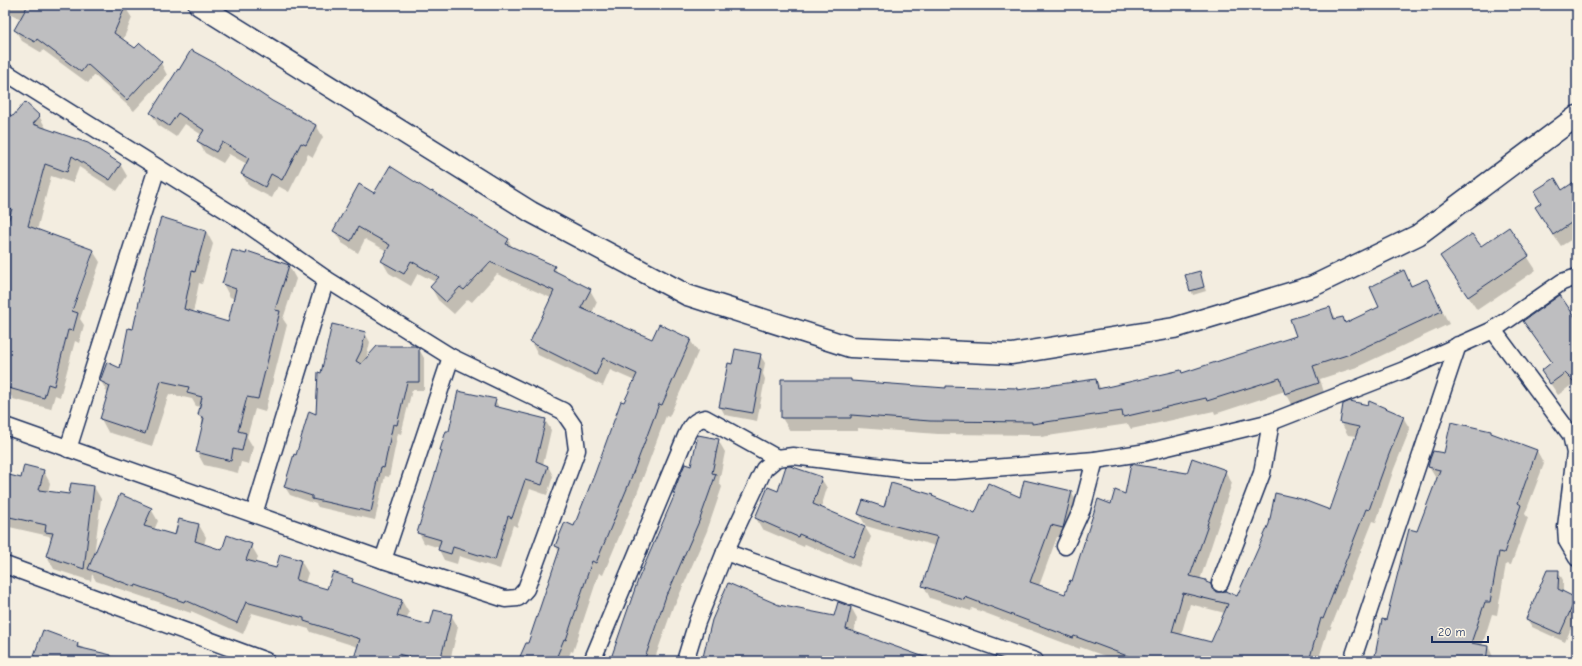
<svg xmlns="http://www.w3.org/2000/svg" width="1582" height="666" font-family="'Comic Neue',sans-serif">
  <rect width="100%" height="100%" fill="#f3ede0"/>
  <filter id="ink" filterUnits="userSpaceOnUse"><feTurbulence type="fractalNoise" baseFrequency=".025" numOctaves="2"/><feDisplacementMap in="SourceGraphic" scale="8" xChannelSelector="R" yChannelSelector="G"/><feConvolveMatrix kernelMatrix="1 2 1 2 8 2 1 2 1" color-interpolation-filters="sRGB"/></filter>
  <g filter="url(#ink)">
    <g fill="#0003" fill-rule="evenodd">
      <path d="M5 5H121L125 7 132 18 123 40 135 50 161 63 167 75 134 111 94 75 88 83 43 50 42 53 22 41 15 30 21 19 5 11Z"/>
      <path d="M272 102 316 125 323 137 313 157 308 154 289 192 278 186 272 198 249 186 242 174 247 164 229 154 223 163 205 153 198 141 202 135 185 124 176 137 158 125 151 113Z"/>
      <path d="M5 114 13 117 39 116 46 128 45 129 120 164 127 176 117 191 79 167 73 183 51 176 37 230 93 251 100 262 80 319 84 325 79 343 75 341 60 397 55 395 51 409 13 399 10 394 5 393ZM90 258H92L71 316 70 315Z"/>
      <path d="M1577 181V236L1561 246 1543 220 1562 191Z"/>
      <path d="M374 194 508 240 513 248 554 267 558 273 590 290 597 302 592 313 652 341 690 340 698 352 669 417 666 416 635 499 603 575 599 573 573 652 571 651 567 661H519L529 645 559 552 556 546 574 527 635 381 610 370 603 386 538 355 531 342 551 298 497 274 472 302 468 299 454 314 438 300 431 287 435 282 418 273 411 286 389 273 382 261 387 251 365 239 358 253 342 243 334 231Z"/>
      <path d="M1509 228 1536 270 1477 310 1442 257 1480 248Z"/>
      <path d="M206 231 213 244 202 284 199 283 193 313 229 323 235 299 230 297 223 284 233 251 289 266 296 279 283 319 287 325 265 412 255 409 247 437 253 447 249 464 241 462 238 473 204 465 197 452 204 424 199 415 201 407 196 406 192 399 169 394 152 446 108 432 101 419 108 394 101 381 121 369 134 330Z"/>
      <path d="M1199 272 1206 291 1193 295 1186 276Z"/>
      <path d="M1404 272 1412 287 1427 280 1449 324 1357 367 1320 379 1325 396 1293 406 1285 391 1215 414 1214 411 1131 429 1128 424 1041 437 1040 435 938 434 858 428V431H790L782 418 851 382 947 389H1017L1018 391 1096 380 1101 389 1181 371 1183 374 1297 337 1330 308 1337 320 1342 318 1346 324 1381 307Z"/>
      <path d="M1524 321H1577V389L1573 384 1558 395 1542 371 1552 363Z"/>
      <path d="M365 333 370 342 366 360 419 349 424 358V390H412L401 434 398 433 389 477 385 476 375 520 318 507 316 504 290 495 285 487 296 456 317 415 322 374Z"/>
      <path d="M760 355 765 363 763 374 765 379 757 421 725 415 720 406 733 365Z"/>
      <path d="M495 400 500 409 545 420 551 430 543 465 548 466 553 476 547 495 530 489 517 527 513 525 500 569 459 556 457 564 444 560 439 550 440 548 424 543 419 533 442 453 441 450 449 433Z"/>
      <path d="M1403 417 1410 429 1394 469 1376 522 1373 521 1330 630 1328 629 1318 661H1118L1080 647V649L972 608 971 611 930 598 924 586 936 546 866 526 859 514 864 501 885 509 932 495 934 498 976 515 1021 498 1071 492 1078 504 1069 540 1057 537 1039 586 1066 596 1111 505 1126 495 1187 474 1225 471 1232 483 1200 580 1206 581 1216 593 1237 597 1330 511 1356 436 1348 435 1341 423ZM1190 604 1225 613 1212 643 1181 635Z"/>
      <path d="M1491 434 1537 451 1544 464 1525 514 1528 518 1511 565 1506 564 1497 615 1492 614 1482 646H1488L1495 661H1375L1386 621 1437 480 1429 467 1445 455Z"/>
      <path d="M718 440 725 452 719 482 722 487 707 531 675 605 674 604 654 661H612L675 495 674 494 692 467Z"/>
      <path d="M43 470 50 483 48 492 70 495 94 487 101 499 94 556 151 509 158 521 154 530 176 536 180 520 199 525 206 537 204 545 223 551 251 545 258 557 256 564 277 570 281 556 301 561 308 573 305 583 328 590 333 574 353 580 356 585 402 601 409 613 406 620 431 626 451 615 458 627 450 661H354L358 647 311 632 309 629 252 613 243 634 191 611V613L96 581 92 574 91 581 54 569 47 556 52 541 49 536 5 526V475L22 479Z"/>
      <path d="M821 478 827 488 821 508 865 527 871 537 859 567 805 544 804 547 762 529 756 518 779 492Z"/>
      <path d="M1558 571 1563 580V593L1576 598 1577 601V615L1565 642 1532 627 1527 619Z"/>
      <path d="M779 606 835 617 851 607 857 618 854 633 933 661H703Z"/>
      <path d="M78 644 81 649 123 658 124 661H33Z"/>
    </g>
    <g fill="#bebec0" stroke="#1b2f5e" fill-rule="evenodd">
      <path d="M28 5H126L114 33 135 48 140 43 162 62 127 100 87 64 81 72 37 39 35 42 14 30Z"/>
      <path d="M191 50 213 62 272 101 316 125 306 145 301 143 282 180 271 174 265 187 241 174 249 158 222 142 216 152 197 141 204 130 178 113 169 126 150 113 178 69 179 70Z"/>
      <path d="M25 102 40 116 33 124 88 143 121 164 110 180 72 156 67 172 45 164 28 226 94 250 72 311 78 313 73 331 68 330 54 386 48 384 44 398 5 387V231L12 209 5 207V113L13 116Z"/>
      <path d="M390 166 431 192 432 191 509 239 506 244 555 266 553 270 591 289 581 308 652 339 659 324 691 339 662 405 659 404 628 486 596 563 592 561 566 640 564 639 555 661H518L526 643H528L560 548 555 546 565 522 574 526 595 473 621 401 624 402 637 374 603 358 596 375 530 342 554 291 490 262 464 290 460 287 446 302 430 287 439 277 411 261 404 274 381 261 390 245 358 227 351 241 333 231 359 184 374 193Z"/>
      <path d="M1555 178 1562 190 1577 180V219L1553 235 1535 207 1541 203 1534 191Z"/>
      <path d="M161 217 206 231 195 272 192 271 184 309 228 322 236 289 222 284 232 250 246 254 247 251 289 265 275 310 280 311 258 399 247 397 238 431 246 433 242 451 233 449 231 461 196 452 204 418 198 415 202 397 187 393 189 387 161 381 145 434 100 419 110 386 100 381 107 362 120 368 128 328 133 329 146 270Z"/>
      <path d="M1509 227 1529 256 1468 297 1440 256 1472 234 1481 246Z"/>
      <path d="M1404 270 1411 286 1427 279 1442 311 1350 354 1313 366 1319 383 1285 394 1280 378 1207 401 1206 398 1123 417 1122 411 1032 424V422L930 421 851 415V418H781V379H851V381L946 388V386L1017 388V390L1096 379 1098 389 1181 370 1182 373 1296 336 1290 319 1330 307 1334 319 1343 317 1345 323 1379 307 1370 287Z"/>
      <path d="M1200 271 1204 287 1190 291 1185 275Z"/>
      <path d="M1560 295 1577 320V385L1565 373 1550 384 1541 371 1552 362 1523 321Z"/>
      <path d="M332 324 366 332 361 351 356 361 361 364 377 346H415L419 348V382H407L397 425 393 424 384 468 381 467 371 512 312 499V496L284 487 294 454 296 455 309 411 316 414 318 372 321 373Z"/>
      <path d="M735 349 761 354 758 369 761 370 753 413 719 407 728 363 732 364Z"/>
      <path d="M458 391 496 399 494 406 546 419 536 461 548 466 542 485 525 480 512 518 508 516 495 560 453 547 451 554 438 550 441 540 417 533 442 451 440 450 446 431H449Z"/>
      <path d="M1350 401 1368 405 1369 401 1404 416 1388 457 1369 510 1366 509 1323 619 1321 618 1309 661H1147L1130 657 1074 636 1073 638 965 597 964 600 922 586 938 537 876 521 858 514 863 500 884 507 891 483 933 495 932 496 975 513 988 483 1020 497 1024 480 1072 491 1063 528 1051 525 1030 582 1065 594 1070 580 1072 581 1098 499 1111 504 1115 490 1125 494 1131 464 1187 473 1192 458 1226 470 1207 525H1208L1190 576 1206 580V582L1211 584 1212 589 1216 592H1221L1225 591 1237 596 1269 524 1275 493 1301 499 1330 510 1359 427 1340 423 1343 404ZM1183 593 1228 604 1211 642 1172 632Z"/>
      <path d="M1451 422 1491 431V433L1537 450 1518 503 1521 505 1504 553 1499 552 1490 602H1485L1471 643 1488 646 1486 661H1374L1382 619 1386 620 1409 529 1417 531 1440 470 1428 467 1430 459 1433 451 1444 453Z"/>
      <path d="M698 435 719 439 712 473 716 474 700 519 668 593H667L644 661H610L638 580 675 494H673L679 478 685 464 691 466Z"/>
      <path d="M24 465 44 470 39 490 69 494 71 483 94 486 84 569 46 556 53 533 45 532 46 525 5 516V474L21 478Z"/>
      <path d="M786 466H790L822 477 813 504 865 526 853 557 799 534 798 537 755 518 768 487 778 491Z"/>
      <path d="M120 494 152 508 144 526 175 535 179 519 199 524 195 541 222 550 227 535 252 544 246 560 276 568 280 554 301 560 296 580 327 589 333 572 353 579 352 582 402 600 397 616 430 625 434 610 452 614 440 661H425L398 654 395 661H353L360 639 304 621V618L246 602 237 623 185 600 184 602 136 585 135 587 88 569Z"/>
      <path d="M1547 570H1559L1558 589 1576 598 1560 634 1526 619Z"/>
      <path d="M728 583 779 605 834 616 838 602 851 607 846 629 930 659V661H702L712 620Z"/>
      <path d="M43 630 78 643 77 647 111 655 110 661H32Z"/>
    </g>
    <g fill="none" stroke-linecap="round" stroke-linejoin="round">
      <g stroke="#1b2f5e" stroke-width="19">
        <g id="minor">
          <path d="M5 72 240 219 326 279 451 357 563 411 574 427 577 450 526 589 518 598 505 599 383 560 5 426"/>
          <path d="M1493 330 1571 435 1575 453 1566 527 1567 541 1577 558"/>
          <path d="M68 449 157 168"/>
          <path d="M254 514 326 279"/>
          <path d="M1065 546 1082 509 1095 460"/>
          <path d="M725 552 1035 661"/>
          <path d="M383 560 451 357"/>
          <path d="M5 565 266 661"/>
          <path d="M1220 583 1262 473 1271 422"/>
          <path d="M592 661 686 436C691 426 694 420 705 418L777 458"/>
          <path d="M685 661 697 622 725 552 764 469 777 458 793 456 916 471H954L1095 460 1147 452 1271 422 1404 370 1493 330 1562 282 1577 277"/>
          <path d="M1352 661 1458 345"/>
        </g>
      </g>
      <g stroke="#1b2f5e" stroke-width="23">
        <path id="tertiary" d="M199 5 531 212 687 295 850 347 1012 354 1174 328 1313 286 1418 235 1577 116"/>
      </g>
      <use href="#minor" stroke="#fcf5e5" stroke-width="16"/>
      <use href="#tertiary" stroke="#fcf5e5" stroke-width="20"/>
    </g>
  </g>
  <rect width="1582" height="666" fill="none" stroke="#fcf5e5" stroke-width="20"/>
  <rect x="10" y="10" width="1562" height="646" fill="none" stroke="#1b2f5e" stroke-width="1.5" filter="url(#ink)"/>
  <path d="M1432 636v6h56v-6" fill="none" stroke="#1b2f5e" stroke-width="2"/>
  <text x="1438" y="636" font-size="12" fill="#1b2f5e" stroke="#fcf5e5" stroke-width="3" paint-order="stroke">20 m</text>
</svg>
